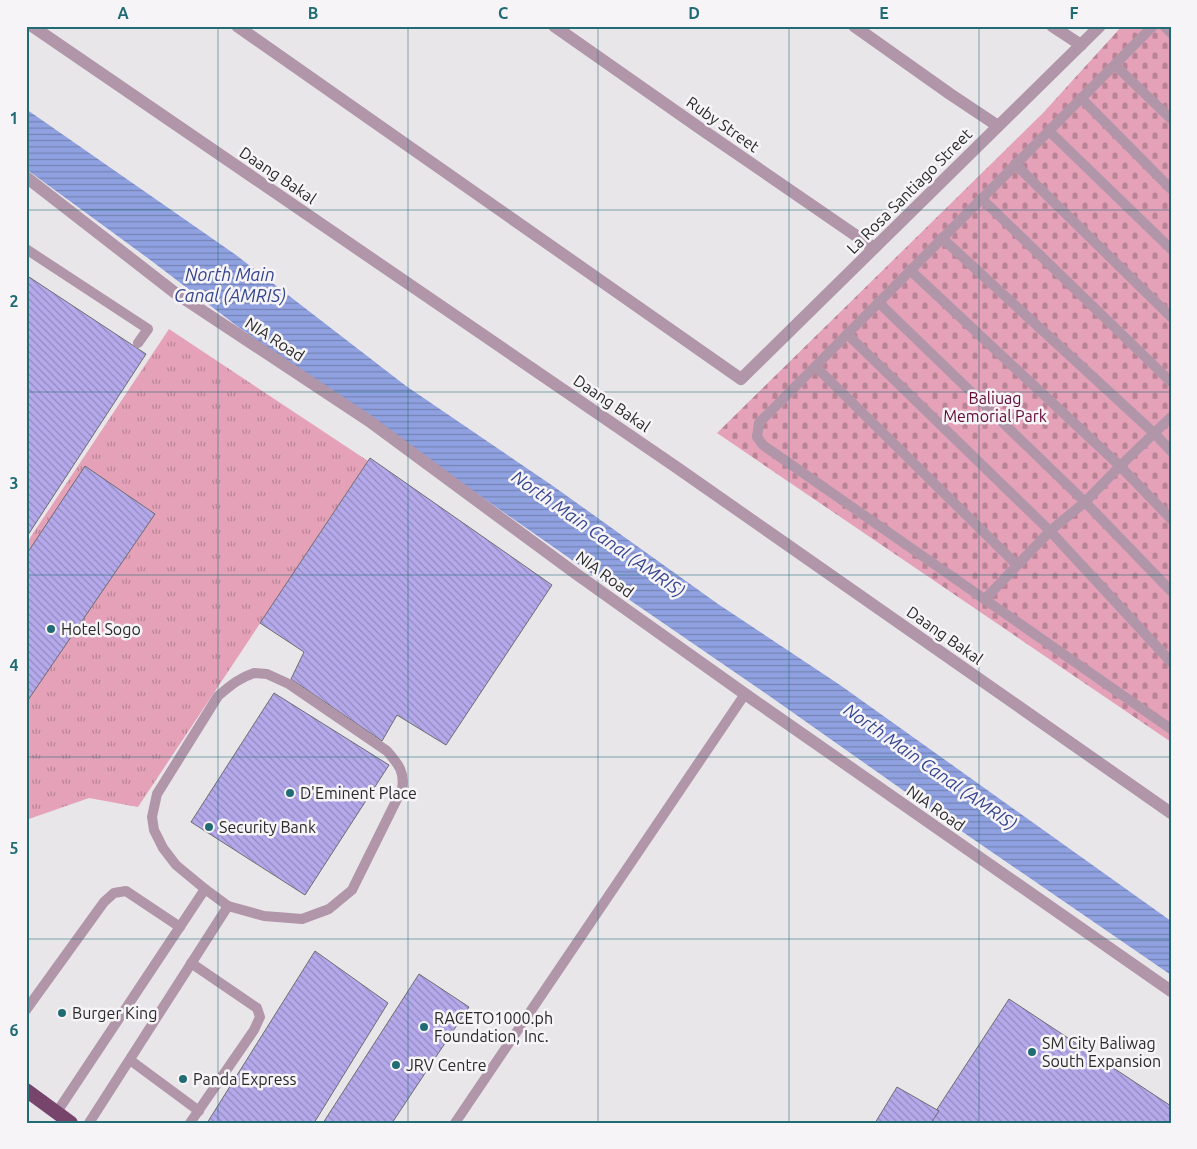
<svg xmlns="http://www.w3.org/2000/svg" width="1197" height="1149" font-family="Ubuntu,sans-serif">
  <defs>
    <pattern id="grass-tufts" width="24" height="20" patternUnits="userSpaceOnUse" patternTransform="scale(1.25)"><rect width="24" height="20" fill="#e4a1b8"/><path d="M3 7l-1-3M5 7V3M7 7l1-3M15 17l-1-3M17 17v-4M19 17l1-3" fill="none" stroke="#b98396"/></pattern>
    <pattern id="cemetery-stones" width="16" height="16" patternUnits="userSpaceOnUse" patternTransform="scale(1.25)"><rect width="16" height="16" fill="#e4a1b8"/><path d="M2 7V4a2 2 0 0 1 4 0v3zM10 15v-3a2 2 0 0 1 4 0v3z" fill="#b98396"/></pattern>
    <pattern id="water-rules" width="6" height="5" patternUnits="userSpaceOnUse" patternTransform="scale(1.25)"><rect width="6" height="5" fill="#8fa1e0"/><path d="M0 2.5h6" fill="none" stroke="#7583b6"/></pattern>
    <pattern id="building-back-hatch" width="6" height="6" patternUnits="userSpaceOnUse" patternTransform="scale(1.25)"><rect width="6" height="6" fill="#b5a9eb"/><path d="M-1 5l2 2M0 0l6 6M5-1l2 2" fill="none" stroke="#938abf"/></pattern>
  </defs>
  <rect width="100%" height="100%" fill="#e9e6ea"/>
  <path fill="url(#grass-tufts)" d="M169 329 368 461 138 807 89 798 26 820V544Z"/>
  <path fill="url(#cemetery-stones)" d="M1122 26H1171V742L717 433 1043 113Z"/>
  <path fill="url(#water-rules)" d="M26 109 236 255 406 386 553 486 718 604 840 685 1171 921V975L941 817 768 695 602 581 237 326 149 259 26 169Z"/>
  <g fill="url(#building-back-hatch)" stroke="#6d6d70">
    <path d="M26 275 146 354 26 538Z"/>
    <path d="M370 458 552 585 446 745 397 715 382 741 291 679 304 652 260 623Z"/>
    <path d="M85 466 155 514 26 703V555Z"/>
    <path d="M274 693 389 765 305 895 191 822Z"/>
    <path d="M315 951 388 1003 314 1123H207Z"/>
    <path d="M419 974 469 1007 392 1123H323Z"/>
    <path d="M1009 999 1171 1106V1123H928Z"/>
    <path d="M897 1087 939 1111 931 1123H875Z"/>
  </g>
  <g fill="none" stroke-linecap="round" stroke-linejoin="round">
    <g stroke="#b196a9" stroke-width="10">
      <path d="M1153 26 759 423 757 437 763 445 1171 729"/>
      <path d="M1164 26 1171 33"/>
      <path d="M1115 65 1171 119"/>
      <path d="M1081 98 1171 189"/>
      <path d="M1049 131 1171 249"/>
      <path d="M1015 164 1171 317"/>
      <path d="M982 199 1171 382"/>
      <path d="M942 238 1155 434 1171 451"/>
      <path d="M26 249 148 329 138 343"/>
      <path d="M910 270 1120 466 1171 519"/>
      <path d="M878 302 1085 502 1171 591"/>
      <path d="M847 334 1050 531 1171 662"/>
      <path d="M816 367 1017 565"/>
      <path d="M985 599 1050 531 1085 502 1120 466 1171 417"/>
      <path d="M254 673 267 674 289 684 387 751C398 764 405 771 402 789L352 890 329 909 302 919 264 916 228 906 205 889 176 865 163 848 154 830 152 817 157 794 218 696C230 686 239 678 254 673Z"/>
      <path d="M26 1010 104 902 114 893 126 891 180 927"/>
      <path d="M130 1060 199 1111"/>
      <path d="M57 1112 205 889"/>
      <path d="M89 1123 228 906"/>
      <path d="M190 1123 254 1030 260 1017 257 1008 191 963"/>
      <path d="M455 1123 745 694"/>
    </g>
    <g stroke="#b196a9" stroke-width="12">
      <path d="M32 26 676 467 1171 813"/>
      <path d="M237 26 741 379 1100 26"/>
      <path d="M554 26 701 129 874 248"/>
      <path d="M854 26 950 94 998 126"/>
      <path d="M1052 26 1081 45"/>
    </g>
    <path stroke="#b196a9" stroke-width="12" d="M26 177 174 292 369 421 575 573 745 694 1171 991"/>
    <path stroke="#77456c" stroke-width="14" d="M26 1090 71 1123"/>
  </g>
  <path fill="none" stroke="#216b74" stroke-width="1" stroke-opacity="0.55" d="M218 26V1123M408 26V1123M598 26V1123M789 26V1123M979 26V1123M26 210H1171M26 392H1171M26 575H1171M26 757H1171M26 939H1171"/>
  <g fill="#216b74" stroke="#f6f4f7" stroke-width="2">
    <circle cx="51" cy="629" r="5"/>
    <circle cx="290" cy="793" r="5"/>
    <circle cx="209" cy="827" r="5"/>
    <circle cx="62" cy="1013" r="5"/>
    <circle cx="424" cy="1027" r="5"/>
    <circle cx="1032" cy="1052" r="5"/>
    <circle cx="396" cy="1065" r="5"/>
    <circle cx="183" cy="1079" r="5"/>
  </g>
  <g text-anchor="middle" stroke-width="5" stroke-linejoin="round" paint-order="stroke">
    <g font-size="16" fill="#2b2a2b" stroke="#f6f4f7">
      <text transform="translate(723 124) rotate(35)" y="6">Ruby Street</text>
      <text transform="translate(278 175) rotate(34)" y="6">Daang Bakal</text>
      <text transform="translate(909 191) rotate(-45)" y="6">La Rosa Santiago Street</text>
      <text transform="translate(275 339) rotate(33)" y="6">NIA Road</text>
      <text transform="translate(612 403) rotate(34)" y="6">Daang Bakal</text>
      <text transform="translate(605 574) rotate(36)" y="6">NIA Road</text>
      <text transform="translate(945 635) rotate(35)" y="6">Daang Bakal</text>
      <text transform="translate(936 808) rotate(35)" y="6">NIA Road</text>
    </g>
    <g font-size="16" fill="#620a36" stroke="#f6f4f7">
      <text x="995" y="404">Baliuag<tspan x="995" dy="18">Memorial Park</tspan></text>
    </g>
    <g font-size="16" fill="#2b2a2b" stroke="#f6f4f7" text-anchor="start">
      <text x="61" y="635">Hotel Sogo</text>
      <text x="300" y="799">D'Eminent Place</text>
      <text x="219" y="833">Security Bank</text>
      <text x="72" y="1019">Burger King</text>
      <text x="434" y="1024">RACETO1000.ph<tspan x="434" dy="18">Foundation, Inc.</tspan></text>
      <text x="1042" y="1049">SM City Baliwag<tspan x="1042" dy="18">South Expansion</tspan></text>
      <text x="406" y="1071">JRV Centre</text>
      <text x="193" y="1085">Panda Express</text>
    </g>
    <g font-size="18" font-style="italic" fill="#35458f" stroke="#f6f4f7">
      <text x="230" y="281">North Main<tspan x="230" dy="21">Canal (AMRIS)</tspan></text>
      <text transform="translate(598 534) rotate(35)" y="6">North Main Canal (AMRIS)</text>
      <text transform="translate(930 767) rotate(35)" y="6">North Main Canal (AMRIS)</text>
    </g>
  </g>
  <rect width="1197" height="1149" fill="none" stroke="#f6f4f7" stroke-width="55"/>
  <rect x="28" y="28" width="1142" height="1094" fill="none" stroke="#216b74" stroke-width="2"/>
  <g font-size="16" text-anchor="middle" font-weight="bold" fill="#216b74">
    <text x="123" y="19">A</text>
    <text x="313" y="19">B</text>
    <text x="503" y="19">C</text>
    <text x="694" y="19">D</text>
    <text x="884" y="19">E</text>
    <text x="1074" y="19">F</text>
    <text x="14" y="124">1</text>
    <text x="14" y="307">2</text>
    <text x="14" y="489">3</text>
    <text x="14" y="671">4</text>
    <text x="14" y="854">5</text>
    <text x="14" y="1036">6</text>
  </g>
</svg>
